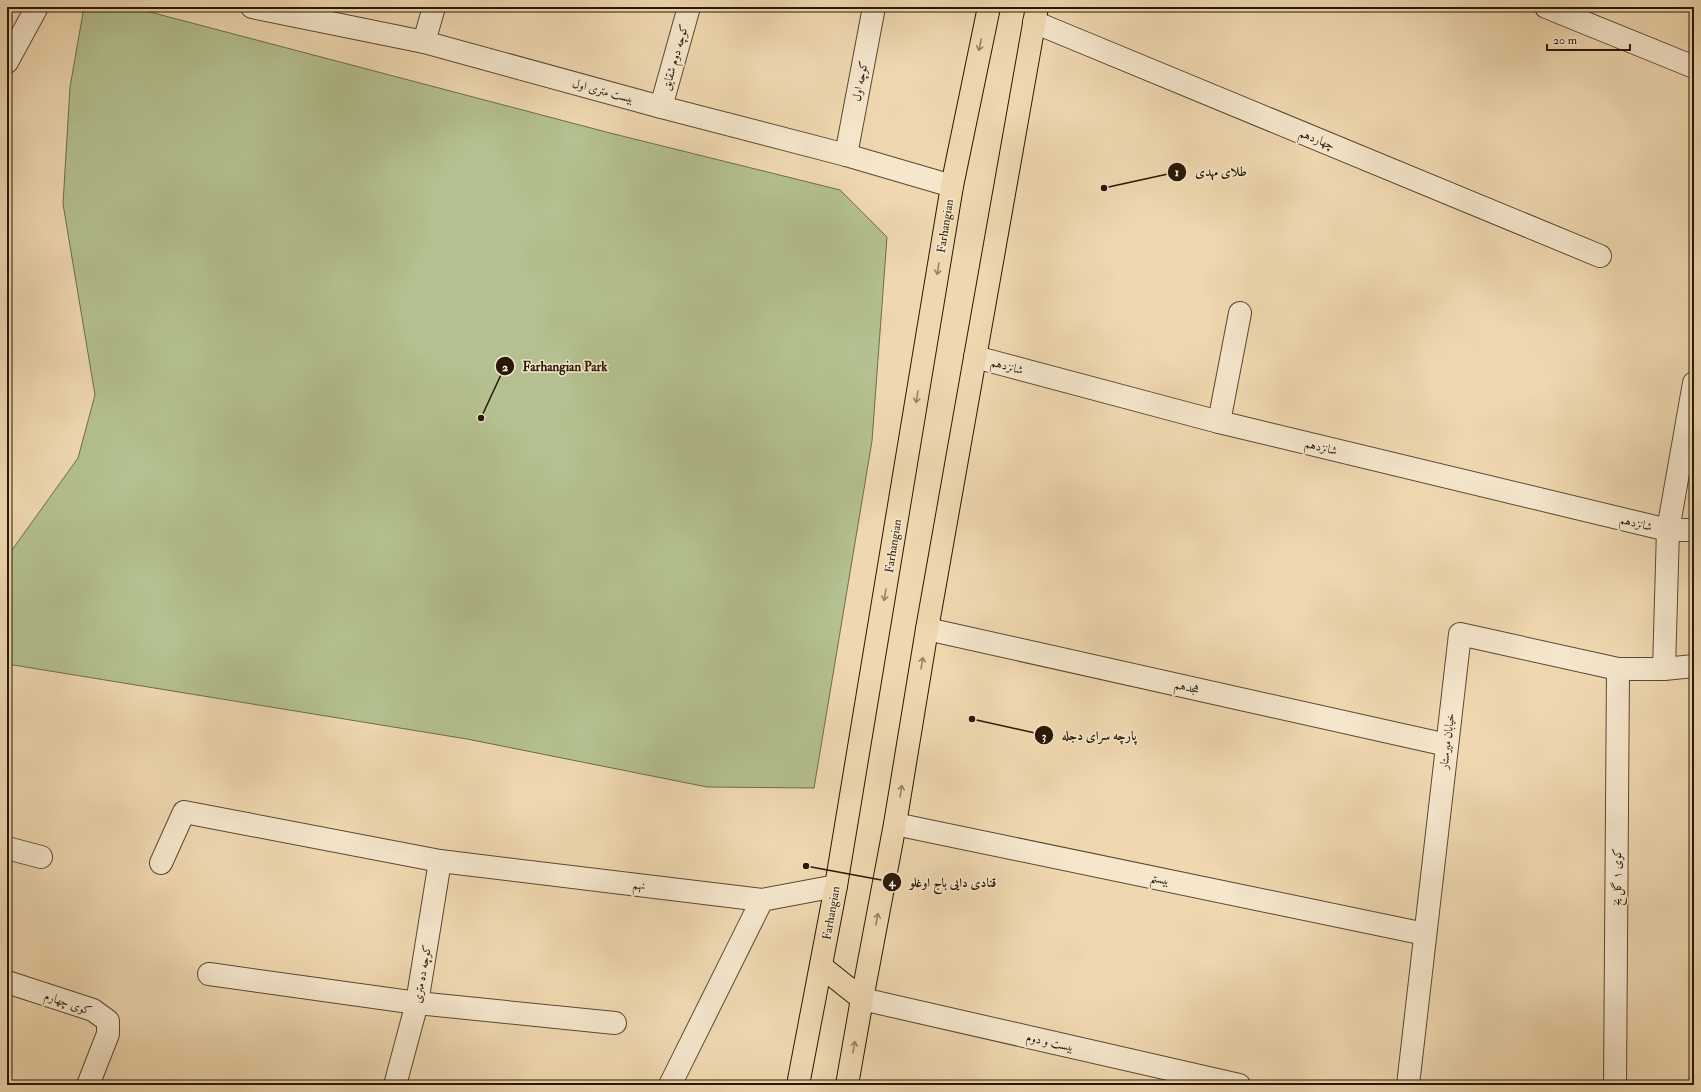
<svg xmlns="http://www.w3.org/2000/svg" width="1701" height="1092" font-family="'IM FELL Double Pica',Amiri,serif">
  <rect width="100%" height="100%" fill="#efd8b0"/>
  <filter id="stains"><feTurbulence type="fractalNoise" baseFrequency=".005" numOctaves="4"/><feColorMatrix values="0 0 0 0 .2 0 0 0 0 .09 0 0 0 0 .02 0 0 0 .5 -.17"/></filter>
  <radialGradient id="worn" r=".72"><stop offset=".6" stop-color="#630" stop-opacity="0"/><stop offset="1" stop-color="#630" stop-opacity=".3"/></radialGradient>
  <path fill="#b4c08f" stroke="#6e6c4a" d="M84 7H131L610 133 840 190 887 237 872 441 814 788 707 787 467 739 7 664V557L78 458 95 395 63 204 70 87Z"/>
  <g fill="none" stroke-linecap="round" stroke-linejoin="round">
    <g stroke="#5a4830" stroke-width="24">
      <g id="minor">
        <path d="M252 7 424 42 661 107 846 155 952 186"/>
        <path d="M1546 7 1694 67"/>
        <path d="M1034 22 1600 256"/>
        <path d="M424 42 434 7"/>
        <path d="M7 62 37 7"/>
        <path d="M661 107 689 7"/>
        <path d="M846 155 874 7"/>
        <path d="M975 357 1219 422 1668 530H1694"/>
        <path d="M1219 422 1240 313"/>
        <path d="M927 629 1447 745"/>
        <path d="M1664 669 1668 530 1694 383"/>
        <path d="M895 824 1425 934"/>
        <path d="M7 848 41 857"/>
        <path d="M161 863 184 812 440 861 762 900 836 886"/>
        <path d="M209 974 417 1003 615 1023"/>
        <path d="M7 982 93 1010 108 1021V1034L88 1085"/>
        <path d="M862 999 1239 1085"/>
        <path d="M395 1085 417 1003 440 861"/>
        <path d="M670 1085 762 900"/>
        <path d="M1408 1085 1460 634 1618 669H1664L1694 666"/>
        <path d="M1615 1085 1618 669"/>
      </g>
    </g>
    <g stroke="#291805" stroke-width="24">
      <g id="major">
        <path d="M822 967 862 999"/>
        <path d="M798 1085 836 886 952 186 989 7"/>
        <path d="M847 1085 862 999 895 824 927 629 1037 7"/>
      </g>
    </g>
    <use href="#minor" stroke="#f5e6cc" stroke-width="22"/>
    <use href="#major" stroke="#efd8b0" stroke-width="22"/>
  </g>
  <defs><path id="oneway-shaft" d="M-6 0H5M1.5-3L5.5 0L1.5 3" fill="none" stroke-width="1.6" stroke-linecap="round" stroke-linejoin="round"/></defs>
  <g stroke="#968263">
    <use href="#oneway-shaft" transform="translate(980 45) rotate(102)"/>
    <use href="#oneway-shaft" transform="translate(938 269) rotate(99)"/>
    <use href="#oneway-shaft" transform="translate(917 397) rotate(99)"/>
    <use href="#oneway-shaft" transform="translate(885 595) rotate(99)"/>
    <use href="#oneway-shaft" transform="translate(922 663) rotate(-81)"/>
    <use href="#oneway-shaft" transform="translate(901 791) rotate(-81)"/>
    <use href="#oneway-shaft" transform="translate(877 919) rotate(-79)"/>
    <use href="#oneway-shaft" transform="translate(854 1047) rotate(-80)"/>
  </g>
  <g text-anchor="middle" stroke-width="3" stroke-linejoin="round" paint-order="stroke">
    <g font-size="12" fill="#291805" stroke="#f5e6cc">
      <text transform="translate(675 57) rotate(-74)" y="4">کوچه دوم شقایق</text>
      <text transform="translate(860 81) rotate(-79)" y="4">کوچه اول</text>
      <text transform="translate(603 91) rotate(15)" y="4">بیست متری اول</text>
      <text transform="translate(1317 139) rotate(22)" y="4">چهاردهم</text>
      <text transform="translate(945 226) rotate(-81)" y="4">Farhangian</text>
      <text transform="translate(1007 366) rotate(15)" y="4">شانزدهم</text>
      <text transform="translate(1321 447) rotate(14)" y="4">شانزدهم</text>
      <text transform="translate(1636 523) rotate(14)" y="4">شانزدهم</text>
      <text transform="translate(893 546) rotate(-81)" y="4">Farhangian</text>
      <text transform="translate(1187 687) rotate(13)" y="4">هجدهم</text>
      <text transform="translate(1447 741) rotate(-83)" y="4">خیابان میرستار</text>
      <text transform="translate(1617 877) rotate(-90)" y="4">کوی ۱ گل یخ</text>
      <text transform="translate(1160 879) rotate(12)" y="4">بیستم</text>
      <text transform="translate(639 885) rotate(7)" y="4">نهم</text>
      <text transform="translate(831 913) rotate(-80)" y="4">Farhangian</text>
      <text transform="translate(422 974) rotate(-80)" y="4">کوچه ده متری</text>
      <text transform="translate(68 1003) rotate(19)" y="4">کوی چهارم</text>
      <text transform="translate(1050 1042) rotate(13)" y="4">بیست و دوم</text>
    </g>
  </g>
  <path fill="none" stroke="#291805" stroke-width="1.5" d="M1104 188L1177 172M481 418L505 366M972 719L1044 735M806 866L892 882"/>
  <g fill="#291805" stroke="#f5e6cc" stroke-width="1.5">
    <circle cx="1104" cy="188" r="4"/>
    <circle cx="481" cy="418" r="4"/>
    <circle cx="972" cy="719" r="4"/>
    <circle cx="806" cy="866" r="4"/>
    <circle cx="1177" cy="172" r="10"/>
    <circle cx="505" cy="366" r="10"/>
    <circle cx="1044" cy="735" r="10"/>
    <circle cx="892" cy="882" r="10"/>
  </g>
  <g font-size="12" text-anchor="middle" font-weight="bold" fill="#fff">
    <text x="1177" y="176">1</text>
    <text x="505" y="371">2</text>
    <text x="1044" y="740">3</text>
    <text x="892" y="886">4</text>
  </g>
  <g font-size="13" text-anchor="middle" font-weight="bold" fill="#291805" stroke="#f5e6cc" stroke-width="3" stroke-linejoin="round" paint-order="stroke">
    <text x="1221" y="176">طلای مهدی</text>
    <text x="565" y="371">Farhangian Park</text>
    <text x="1099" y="740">پارچه سرای دجله</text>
    <text x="953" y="887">قنادی دایی باج اوغلو</text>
  </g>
  <rect width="1701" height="1092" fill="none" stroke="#efd8b0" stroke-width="24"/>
  <rect x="8" y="8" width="1685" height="1076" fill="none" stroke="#291805" stroke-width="2"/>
  <rect x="12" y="12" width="1677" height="1068" fill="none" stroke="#291805"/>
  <path d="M1547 44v6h83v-6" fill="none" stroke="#291805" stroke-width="2"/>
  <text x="1553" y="44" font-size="12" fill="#291805" stroke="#f5e6cc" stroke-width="3" paint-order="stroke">20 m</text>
  <rect width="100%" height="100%" filter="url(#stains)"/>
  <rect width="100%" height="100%" fill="url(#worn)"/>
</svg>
